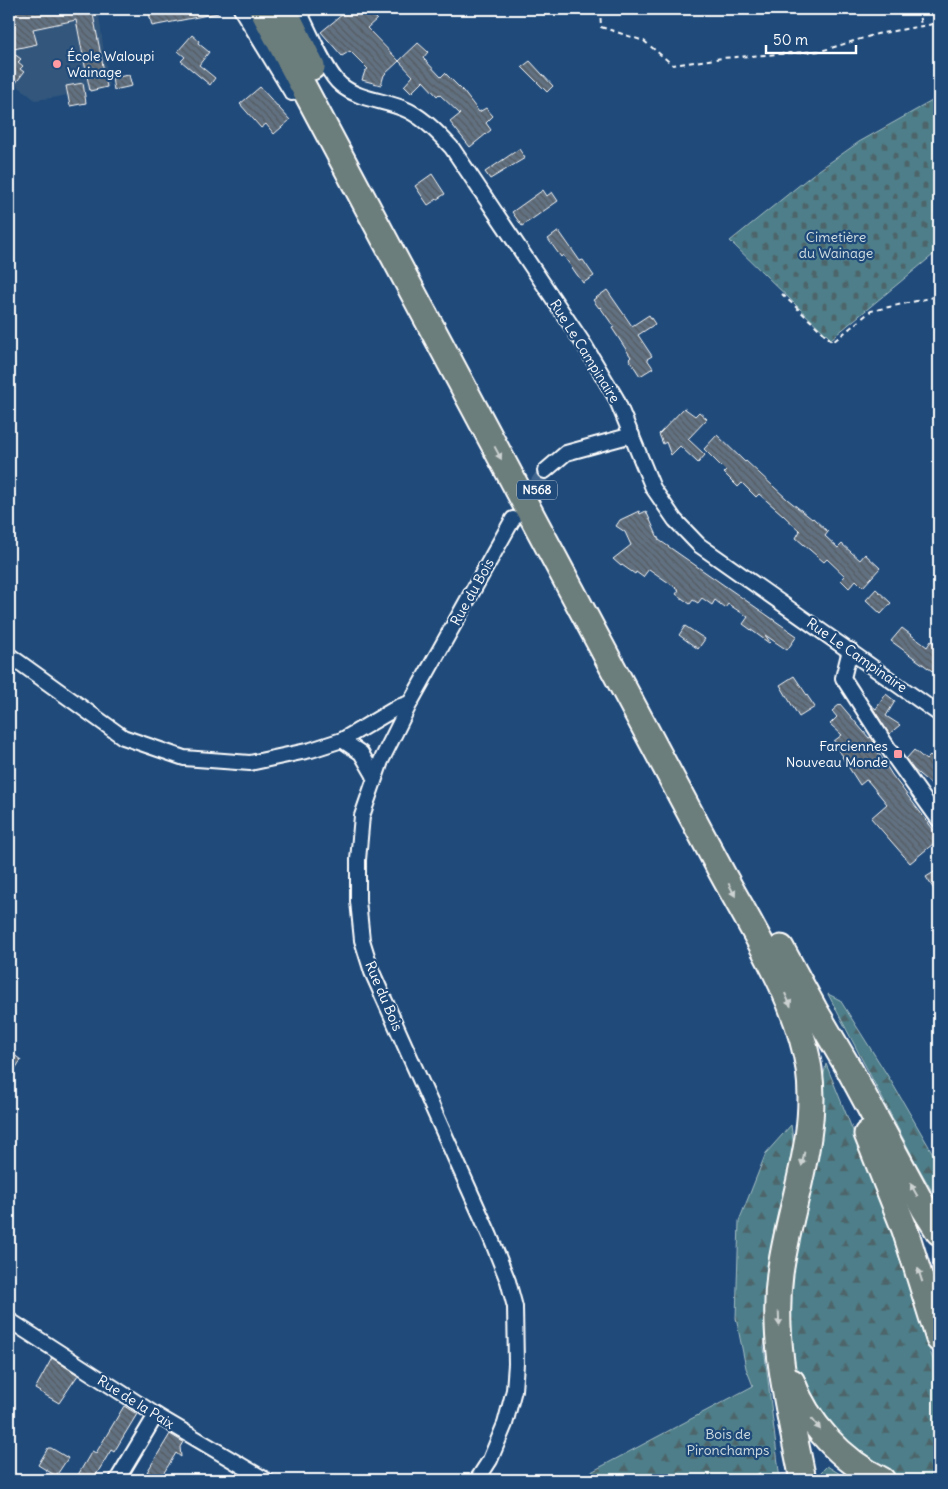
<svg xmlns="http://www.w3.org/2000/svg" width="948" height="1489" font-family="Delius,sans-serif">
  <defs>
    <pattern id="forest-firs" width="22" height="20" patternUnits="userSpaceOnUse" patternTransform="scale(1.25)"><rect width="22" height="20" fill="#4e7e89"/><path d="M5 1l3.5 6h-7zM16 11l3.5 6h-7z" fill="#4d656a"/></pattern>
    <pattern id="cemetery-stones" width="16" height="16" patternUnits="userSpaceOnUse" patternTransform="scale(1.25)"><rect width="16" height="16" fill="#4e7e89"/><path d="M2 7V4a2 2 0 0 1 4 0v3zM10 15v-3a2 2 0 0 1 4 0v3z" fill="#4d656a"/></pattern>
    <pattern id="building-back-hatch" width="6" height="6" patternUnits="userSpaceOnUse" patternTransform="scale(1.25)"><rect width="6" height="6" fill="#627181"/><path d="M-1 5l2 2M0 0l6 6M5-1l2 2" fill="none" stroke="#555b61"/></pattern>
  </defs>
  <rect width="100%" height="100%" fill="#1f4a7a"/>
  <filter id="ink" filterUnits="userSpaceOnUse"><feTurbulence type="fractalNoise" baseFrequency=".02" numOctaves="2"/><feDisplacementMap in="SourceGraphic" scale="10" xChannelSelector="R" yChannelSelector="G"/><feConvolveMatrix kernelMatrix="1 2 1 2 8 2 1 2 1" color-interpolation-filters="sRGB"/></filter>
  <g filter="url(#ink)">
    <path fill="#33567c" d="M31 9H98L109 87 52 98 35 100 9 79V50L36 44Z"/>
    <g fill="url(#forest-firs)" stroke="#a6bec4">
      <path d="M828 994 840 1000 891 1081 939 1164V1203L917 1165Z"/>
      <path d="M826 1064 880 1198 939 1378V1480H910L869 1467 823 1419 789 1365 788 1251Z"/>
      <path d="M791 1125 794 1146 764 1347 780 1480H576L753 1386 746 1368 736 1318 739 1221 766 1153Z"/>
      <path d="M827 1466 850 1480H813Z"/>
    </g>
    <path fill="url(#cemetery-stones)" stroke="#a6bec4" d="M939 97V250L831 339 730 241 812 175 859 142Z"/>
    <g fill="url(#building-back-hatch)" stroke="#fff">
      <path d="M31 9H92L107 87 90 91 76 20 33 29 37 44 9 50 21 59 18 62 23 66 20 69 24 72 15 84 9 79V13Z"/>
      <path d="M148 9H218V13L152 26Z"/>
      <path d="M349 9H368L377 19 367 28 399 61 384 75 381 85 362 80 365 71 368 69 350 51 342 56 321 32Z"/>
      <path d="M192 35 199 41 198 43 209 52 199 65 215 78 210 85 181 61 185 57 178 51Z"/>
      <path d="M418 43 428 52 423 58 441 77 445 73 463 91 479 112 486 108 493 116 486 123 491 130 470 147 450 122 460 114 439 94 437 96 423 81 411 93 404 86 413 76 399 61Z"/>
      <path d="M530 61 553 86 547 92 522 67Z"/>
      <path d="M129 75 132 86 114 90 112 78Z"/>
      <path d="M83 83 86 103 70 106 66 86Z"/>
      <path d="M260 87 290 120 274 134 266 124 261 128 240 104Z"/>
      <path d="M519 149 525 158 490 179 485 172Z"/>
      <path d="M432 174 445 194 428 205 415 186Z"/>
      <path d="M543 190 547 196 552 192 558 201 522 226 512 212Z"/>
      <path d="M559 231 580 261 583 260 594 276 583 283 563 255 561 257 548 239Z"/>
      <path d="M607 290 632 326 649 315 655 324 638 335 652 356 647 359 653 368 640 376 629 359 631 357 612 328 614 327 600 307 599 308 593 300Z"/>
      <path d="M684 408 695 416 699 412 707 419 688 439 705 455 698 463 680 446 671 455 666 442 663 444 659 434Z"/>
      <path d="M717 435 745 462 746 461 787 499 812 519 813 518 828 532 825 536 838 548 842 544 860 560 865 554 880 568 863 587 856 580 849 588 841 580 845 576 827 559 824 562 796 538 800 531 783 515 759 494 756 497 742 483 738 487 724 473 726 471 704 449Z"/>
      <path d="M639 511 640 514 646 511 659 540 797 636 787 650 765 635 770 642 769 643 743 624 748 617 728 604 725 608 715 600 712 605 702 598 698 603 693 600 690 604 676 594 679 590 649 569 643 577 636 572 635 574 622 565 621 566 613 559 631 545 625 532 616 526 620 520Z"/>
      <path d="M876 589 891 603 881 614 866 600Z"/>
      <path d="M685 626 705 639 698 649 679 635Z"/>
      <path d="M902 628 927 647 931 641 939 647V676L891 641Z"/>
      <path d="M794 676 815 707 799 717 780 685Z"/>
      <path d="M886 694 895 701 886 716 900 725 889 734 871 705 876 709Z"/>
      <path d="M840 704 869 738 871 737 875 743 873 744 892 775 939 837V839L910 863 871 818 887 804 868 781 866 780 860 785 842 757 843 756 835 746 837 745 834 741 842 735 830 724 837 717 832 711Z"/>
      <path d="M914 750 926 760 930 756 939 763V791L913 769 906 759Z"/>
      <path d="M939 869V897L926 877Z"/>
      <path d="M9 1051 21 1060 9 1078Z"/>
      <path d="M52 1358 78 1375 59 1403 35 1389Z"/>
      <path d="M124 1406 137 1414 114 1452 111 1450 93 1480H75L92 1451 96 1453Z"/>
      <path d="M170 1434 183 1442 180 1447 181 1457 176 1453 160 1479 147 1472Z"/>
      <path d="M48 1448H51L68 1458 56 1476 38 1465Z"/>
    </g>
    <g fill="none" stroke-linecap="round" stroke-linejoin="round">
      <path stroke="#41658e" stroke-width="14" stroke-dasharray="14 7" stroke-linecap="butt" d="M522 506 545 471"/>
      <g stroke="#fff" stroke-width="18">
        <g id="street">
          <path d="M241 9 292 93"/>
          <path d="M298 9C308 28 326 73 341 85 360 101 388 100 409 111 426 120 439 134 452 148L585 346 616 398 653 488 675 520 699 545 939 714"/>
          <path d="M545 471 566 453 632 435"/>
          <path d="M850 650 843 678 894 757 939 820"/>
          <path d="M9 655 123 737 184 758 250 763 311 750 342 740 398 707 410 703"/>
          <path d="M342 740 361 753 375 777"/>
          <path d="M9 1320 156 1415 266 1480"/>
          <path d="M117 1480 156 1415"/>
          <path d="M477 1480 490 1460 505 1424 514 1390 516 1364 515 1307 508 1281 490 1236 372 972 362 940 358 901V860L362 816 381 761 410 703 513 519"/>
        </g>
      </g>
      <g stroke="#fff" stroke-width="29">
        <g id="highway">
          <path d="M262 9 722 873C754 932 799 1002 809 1069 819 1138 789 1207 780 1274 771 1343 790 1413 803 1480"/>
          <path d="M284 9 312 67"/>
          <path d="M781 948 814 1009 848 1067 924 1208 939 1232"/>
          <path d="M867 1134 905 1230 939 1339"/>
          <path d="M792 1382C807 1423 842 1461 882 1480"/>
        </g>
      </g>
      <g stroke="#fff" stroke-width="2" stroke-dasharray="5 4" stroke-linecap="butt">
        <path d="M600 9 601 27 644 41 673 65 722 58 821 51 877 34 939 23"/>
        <path d="M918 9 921 25"/>
        <path d="M782 294 833 342 871 311 939 296"/>
        <path d="M748 1480 761 1473 767 1480"/>
      </g>
      <use href="#street" stroke="#1f4a7a" stroke-width="14"/>
      <use href="#highway" stroke="#6c7e7c" stroke-width="25"/>
    </g>
    <defs><path id="oneway-solid" d="M-6-.8H1V-3.2L6.5 0L1 3.2V.8H-6Z" transform="scale(1.25)"/></defs>
    <g fill="#ccd2d1">
      <use href="#oneway-solid" transform="translate(498 453) rotate(62)"/>
      <use href="#oneway-solid" transform="translate(732 890) rotate(62)"/>
      <use href="#oneway-solid" transform="translate(788 1000) rotate(66)"/>
      <use href="#oneway-solid" transform="translate(803 1159) rotate(101)"/>
      <use href="#oneway-solid" transform="translate(914 1190) rotate(-119)"/>
      <use href="#oneway-solid" transform="translate(920 1275) rotate(-108)"/>
      <use href="#oneway-solid" transform="translate(779 1319) rotate(88)"/>
      <use href="#oneway-solid" transform="translate(816 1424) rotate(52)"/>
    </g>
  </g>
  <g fill="#ff9aa2" stroke="#1f4a7a" stroke-width="2">
    <circle cx="57" cy="64" r="5"/>
    <rect x="893" y="749" width="10" height="10" rx="2.5"/>
  </g>
  <g text-anchor="middle" stroke-width="4.5" stroke-linejoin="round" paint-order="stroke">
    <rect fill="#1f4a7a" stroke="#bcc9d7" stroke-width="1" x="517" y="480.5" width="40" height="19" rx="4"/>
    <g font-size="12" font-weight="bold" fill="#fff">
      <text x="537" y="494">N568</text>
    </g>
    <g font-size="14" fill="#fff" stroke="#1f4a7a" text-anchor="start">
      <text x="67" y="61">École Waloupi<tspan x="67" dy="16">Wainage</tspan></text>
      <text x="888" y="751" text-anchor="end">Farciennes<tspan x="888" dy="16">Nouveau Monde</tspan></text>
    </g>
    <g font-size="14" fill="#d3dfe2" stroke="#1f4a7a">
      <text x="836" y="242">Cimetière<tspan x="836" dy="16">du Wainage</tspan></text>
      <text x="728" y="1439">Bois de<tspan x="728" dy="16">Pironchamps</tspan></text>
    </g>
    <g font-size="14" fill="#fff" stroke="#1f4a7a">
      <text transform="translate(585 351) rotate(58)" y="5">Rue Le Campinaire</text>
      <text transform="translate(472 592) rotate(-61)" y="5">Rue du Bois</text>
      <text transform="translate(857 655) rotate(35)" y="5">Rue Le Campinaire</text>
      <text transform="translate(384 996) rotate(67)" y="5">Rue du Bois</text>
      <text transform="translate(136 1402) rotate(32)" y="5">Rue de la Paix</text>
    </g>
  </g>
  <rect width="948" height="1489" fill="none" stroke="#1f4a7a" stroke-width="30"/>
  <rect x="15" y="15" width="918" height="1459" fill="none" stroke="#fff" stroke-width="2" filter="url(#ink)"/>
  <path d="M766 45v8h90v-8" fill="none" stroke="#ffffff" stroke-width="2.5"/>
  <text x="773" y="45" font-size="15" fill="#ffffff" stroke="#1f4a7a" stroke-width="4" paint-order="stroke">50 m</text>
</svg>
